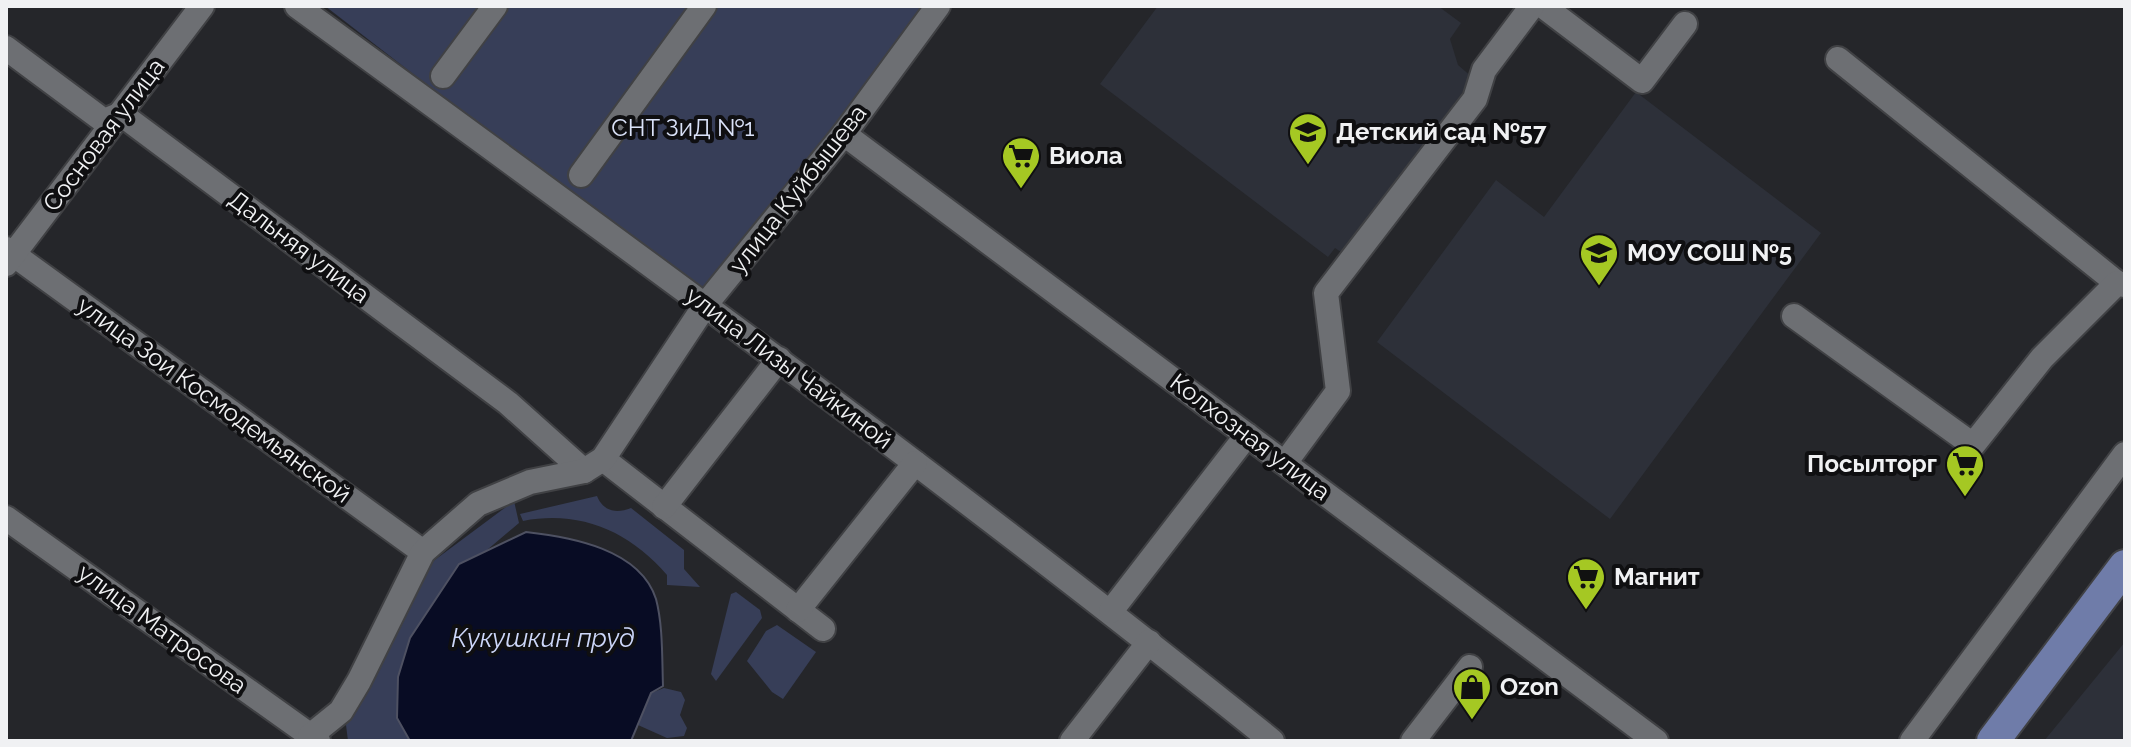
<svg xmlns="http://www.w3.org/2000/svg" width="2131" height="747" font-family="Raleway,sans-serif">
  <rect width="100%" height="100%" fill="#25262a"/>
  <g fill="#2d3039">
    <path d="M1158 6H1438L1461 23 1450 39 1458 65 1473 78 1344 254 1335 248 1328 257 1100 84Z"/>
    <path d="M1636 92 1821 233 1610 519 1377 342 1496 180 1544 217Z"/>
    <path d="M2125 642V741H2044Z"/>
  </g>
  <g fill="#373e58">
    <path d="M325 6H924L707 301Z"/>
    <path d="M597 496C603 511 616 514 631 508L684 550V569L700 587 667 585V575C629 531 580 510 523 521L520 514Z"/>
    <path d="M514 501 519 523 487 550 398 677 397 718 410 741H348L346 725 383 648 432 562Z"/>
    <path d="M736 592 760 610 762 618 716 681 711 674 731 594Z"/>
    <path d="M777 625 816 652 783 699 772 692 747 661 766 631Z"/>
    <path d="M664 688 681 692 685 700 680 715 687 728 684 736 667 738 638 725 651 693Z"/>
  </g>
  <path fill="#080c24" stroke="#4e5162" stroke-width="2" d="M526 532C571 537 640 549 656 599 663 625 662 659 663 686L651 693 631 741H410L397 718 398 677 410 638 459 564Z"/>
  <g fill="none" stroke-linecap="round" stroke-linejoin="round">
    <g stroke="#404144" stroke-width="28">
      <g id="minor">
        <path d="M297 6C626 246 955 486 1272 741"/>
        <path d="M1543 6 1642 81 1685 24"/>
        <path d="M6 48 104 121 121 114 508 403 584 471"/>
        <path d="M1838 59 2117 283"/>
        <path d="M443 76 495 6"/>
        <path d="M844 134 1656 741"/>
        <path d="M581 175 704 6"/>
        <path d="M6 249 423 552"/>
        <path d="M6 264 202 6"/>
        <path d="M1794 316 1973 445 2042 358 2117 283 2125 285"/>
        <path d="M603 459 823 629"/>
        <path d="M1285 463 1338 391 1326 293 1475 99 1484 70 1532 6"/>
        <path d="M664 507 779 359"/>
        <path d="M6 518 318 741"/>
        <path d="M798 610 915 463"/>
        <path d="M1111 611 1247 435"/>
        <path d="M310 736 341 711 359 681 423 552 478 504 530 482 584 471 603 459 706 304 844 134 938 6"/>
        <path d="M1072 741 1149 642"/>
        <path d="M1413 741 1470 667"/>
        <path d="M1912 741 2125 454"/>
      </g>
    </g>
    <g stroke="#404144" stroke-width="36">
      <path id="major" d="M1993 741 2125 566"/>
    </g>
    <use href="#minor" stroke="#6d6f73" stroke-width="24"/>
    <use href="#major" stroke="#6f7ca9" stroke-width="32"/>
  </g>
  <defs>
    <g id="school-pin" transform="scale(2)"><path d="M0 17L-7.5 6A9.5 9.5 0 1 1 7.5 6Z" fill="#a5c823" stroke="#0f0f11"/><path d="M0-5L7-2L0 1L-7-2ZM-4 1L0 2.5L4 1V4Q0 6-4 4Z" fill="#111"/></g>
    <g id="supermarket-pin" transform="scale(2)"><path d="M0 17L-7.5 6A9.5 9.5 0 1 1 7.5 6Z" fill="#a5c823" stroke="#0f0f11"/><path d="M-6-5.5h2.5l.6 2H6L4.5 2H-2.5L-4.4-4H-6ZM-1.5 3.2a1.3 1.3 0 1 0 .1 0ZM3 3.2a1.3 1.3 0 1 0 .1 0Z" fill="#111"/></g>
    <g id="shop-pin" transform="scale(2)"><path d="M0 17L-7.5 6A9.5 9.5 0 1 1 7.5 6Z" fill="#a5c823" stroke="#0f0f11"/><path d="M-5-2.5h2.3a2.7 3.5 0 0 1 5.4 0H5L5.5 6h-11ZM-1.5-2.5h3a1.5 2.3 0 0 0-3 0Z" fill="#111"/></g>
  </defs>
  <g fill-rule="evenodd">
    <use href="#school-pin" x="1308" y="132"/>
    <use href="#supermarket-pin" x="1021" y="156"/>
    <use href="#school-pin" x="1599" y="253"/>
    <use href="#supermarket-pin" x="1965" y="464"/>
    <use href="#supermarket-pin" x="1586" y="577"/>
    <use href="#shop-pin" x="1472" y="687"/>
  </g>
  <g text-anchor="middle" stroke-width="8" stroke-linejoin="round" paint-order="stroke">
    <g font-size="24" fill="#dae2f8" stroke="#0f0f11">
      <text x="683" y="136">СНТ ЗиД №1</text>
    </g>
    <g font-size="24" font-weight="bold" fill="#f0f1f3" stroke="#0f0f11" text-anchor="start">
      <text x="1336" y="140">Детский сад №57</text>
      <text x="1049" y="164">Виола</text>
      <text x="1627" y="261">МОУ СОШ №5</text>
      <text x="1937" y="472" text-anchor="end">Посылторг</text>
      <text x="1614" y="585">Магнит</text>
      <text x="1500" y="695">Ozon</text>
    </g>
    <g font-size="24" fill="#f0f1f3" stroke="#0f0f11">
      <text transform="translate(104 135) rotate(-53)" y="8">Сосновая улица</text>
      <text transform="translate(798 189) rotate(-52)" y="8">улица Куйбышева</text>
      <text transform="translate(299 247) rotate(37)" y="8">Дальняя улица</text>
      <text transform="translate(789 368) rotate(37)" y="8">улица Лизы Чайкиной</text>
      <text transform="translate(214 400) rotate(36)" y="8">улица Зои Космодемьянской</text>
      <text transform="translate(1250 437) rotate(37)" y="8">Колхозная улица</text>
      <text transform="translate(162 629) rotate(36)" y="8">улица Матросова</text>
    </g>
    <g font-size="26" font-style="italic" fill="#cdd7f9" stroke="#0f0f11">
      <text x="543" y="647">Кукушкин пруд</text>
    </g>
  </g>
  <rect width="2131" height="747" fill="none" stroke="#f0f1f3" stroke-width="16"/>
</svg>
